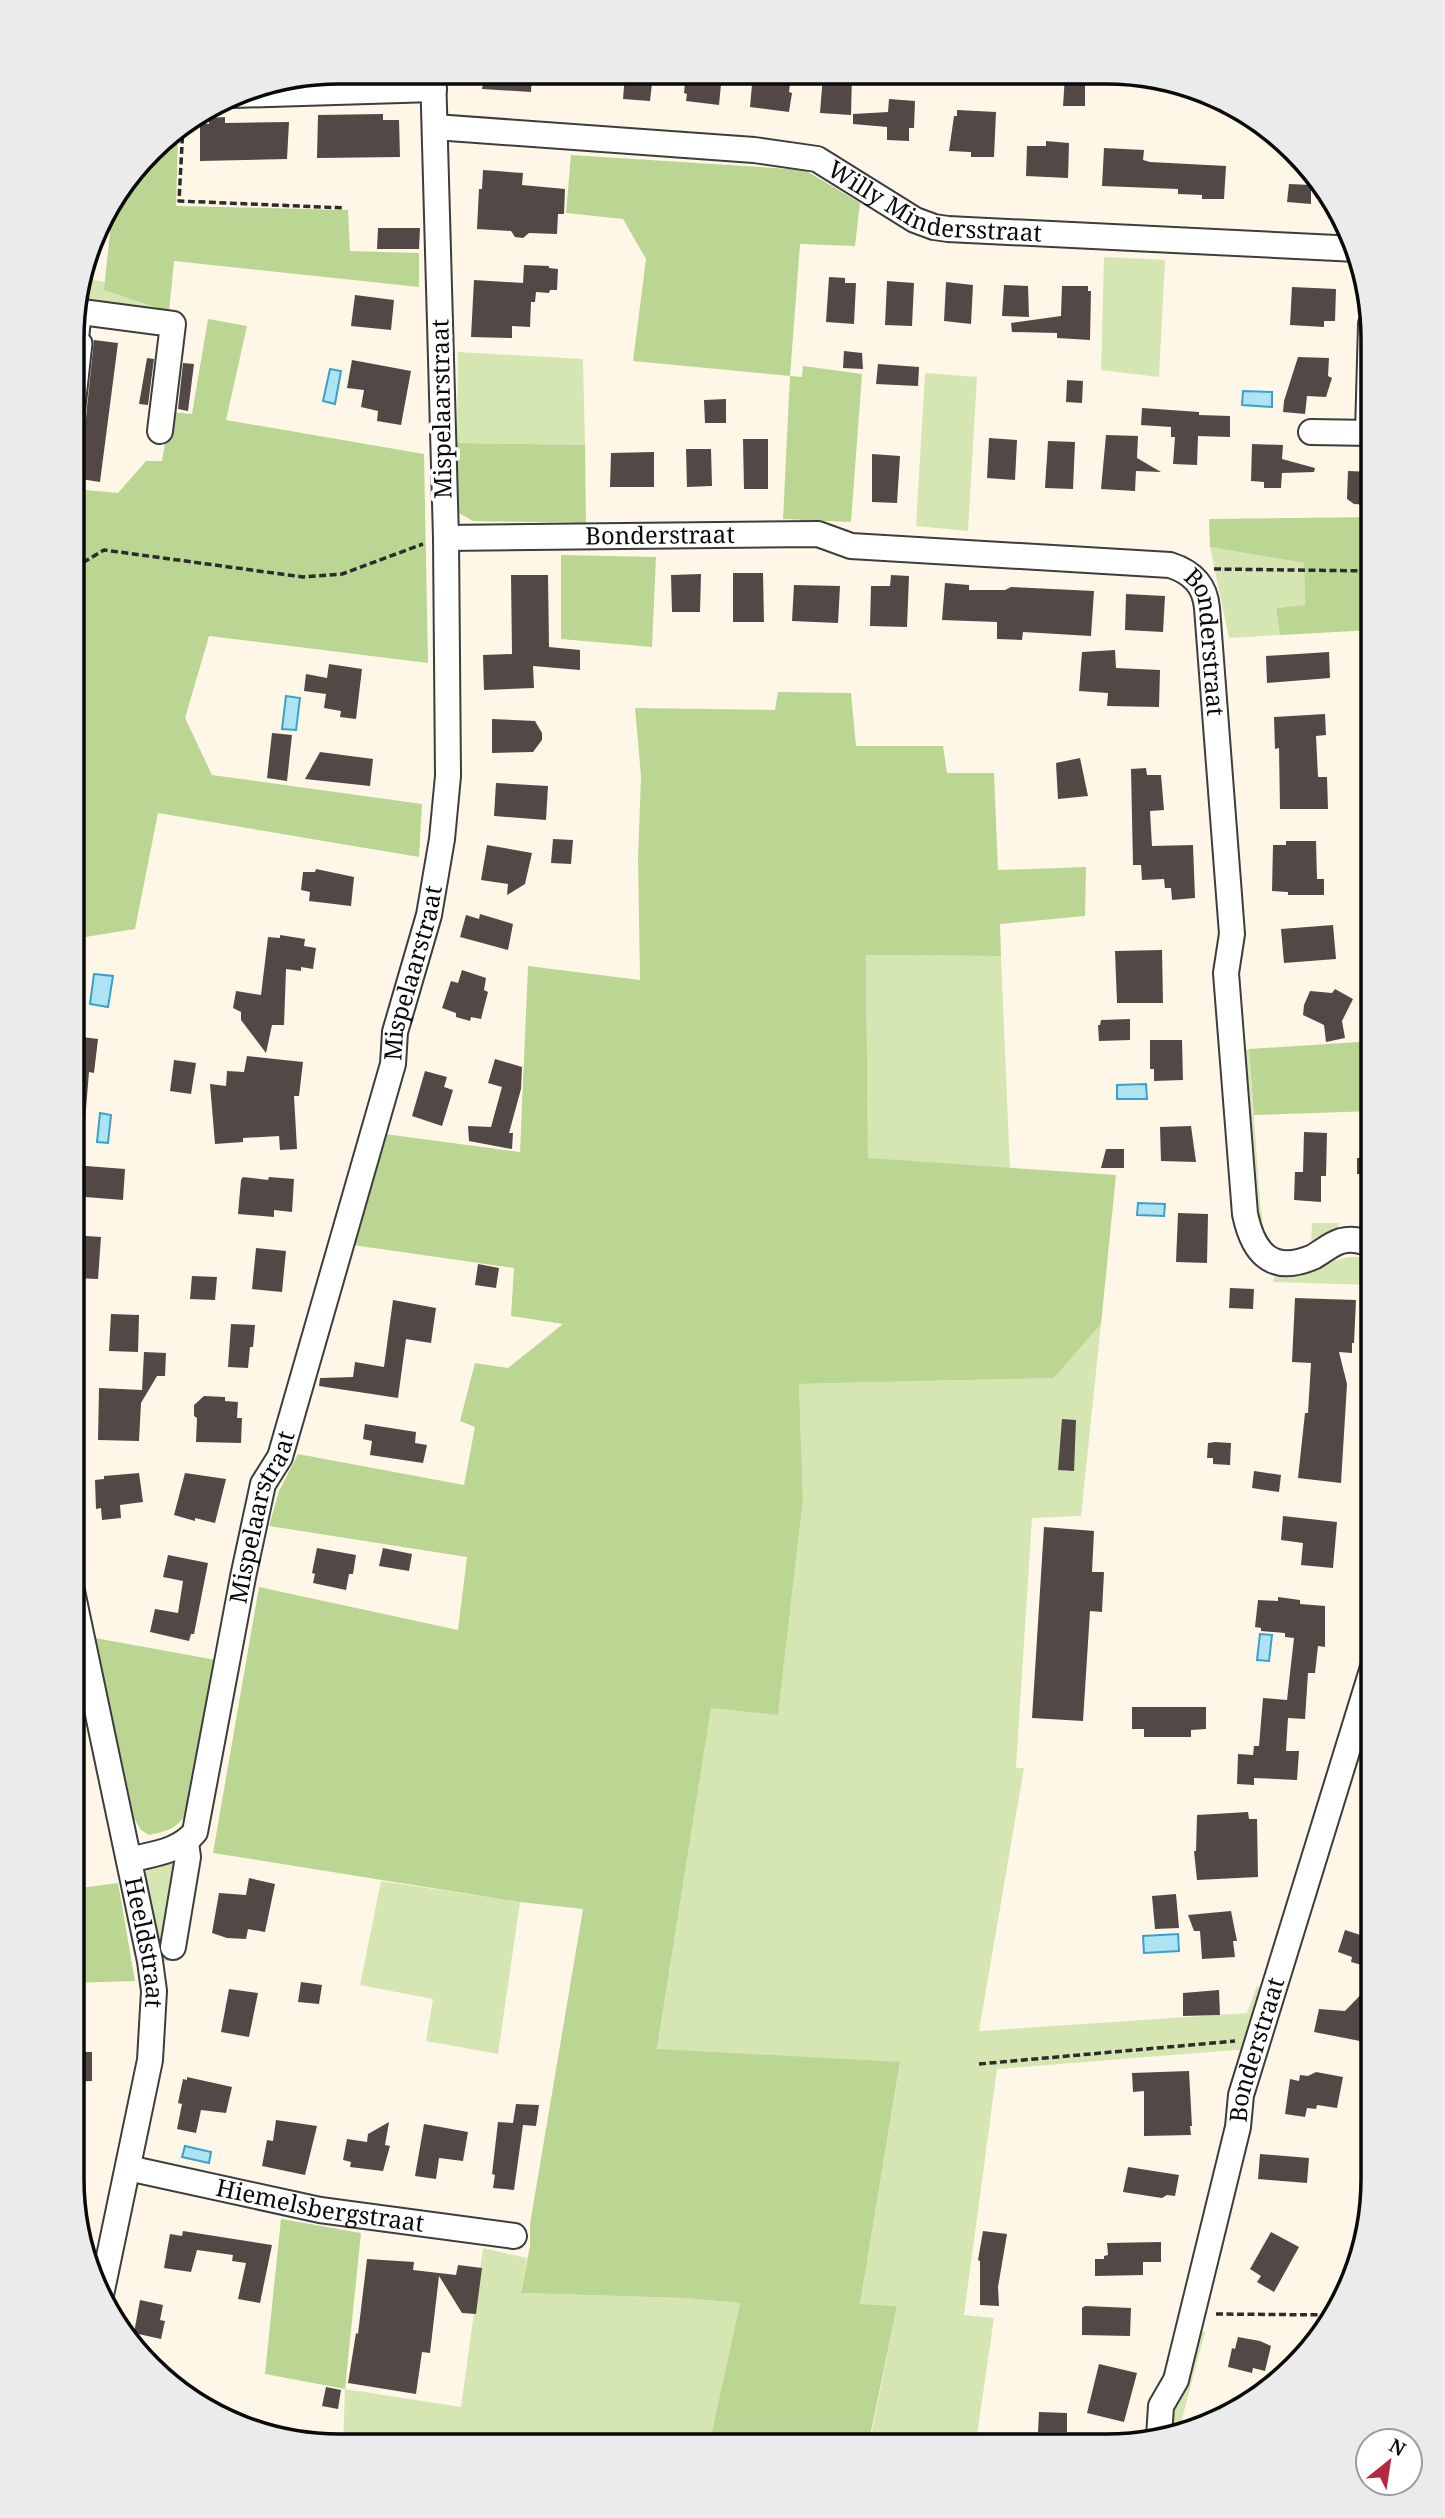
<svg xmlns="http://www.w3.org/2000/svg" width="1445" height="2518" font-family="'Noto Serif',serif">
  <rect width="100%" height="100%" fill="#fef7e7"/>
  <g fill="#d5e6b3">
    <path d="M1104 257 1165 260 1159 377 1101 370Z"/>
    <path d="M82 278 105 282V290L169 312 75 303Z"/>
    <path d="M458 352 583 359 585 445 457 443Z"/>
    <path d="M925 373 977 377 968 531 916 526Z"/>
    <path d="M1210 547 1304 563 1305 606 1276 608 1280 635 1229 638Z"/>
    <path d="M866 955 1001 956 1010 1168 868 1159Z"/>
    <path d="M1249 1049 1260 1201 1263 1222 1254 1221 1240 1051Z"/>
    <path d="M1312 1223H1339L1337 1233 1311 1248Z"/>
    <path d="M1349 1257H1360L1373 1263V1285L1273 1282 1276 1268 1294 1271Z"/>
    <path d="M1101 1324 1081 1516 1032 1518 1016 1768H1024L979 2031 1247 2013 1257 1986 1265 1990 1245 2051 1235 2050 997 2069 964 2315 994 2318 977 2435 917 2436 915 2446H869L897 2306 860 2304 900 2063 657 2050 711 1707 778 1714 803 1500 799 1384 1054 1378Z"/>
    <path d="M169 1860 175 1862 163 1942 178 1960 162 1961 145 1875 150 1864Z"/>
    <path d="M381 1881 520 1902 498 2054 426 2041 433 1999 360 1985Z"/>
    <path d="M483 2248 527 2258 521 2293 684 2298 740 2303 709 2445 343 2444 345 2389 461 2407Z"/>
    <path d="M1197 2332H1205L1178 2434 1167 2436 1168 2424Z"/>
  </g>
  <g fill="#bbd693">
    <path d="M162 139 178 140 176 206 348 210 350 251 419 253V287L174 261 169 312 104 290 113 203Z"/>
    <path d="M571 155 805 170 860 203 855 246 800 244 790 376 802 377 803 366 862 374 851 522 783 519 790 376 633 361 646 259 623 219 566 213Z"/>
    <path d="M208 319 247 326 226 420 424 454 428 663 209 636 185 718 212 775 422 804 419 857 158 813 135 929 73 939 74 489 118 493 146 461H162L170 412 192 414Z"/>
    <path d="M457 443 585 445 586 523 473 521 459 513Z"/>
    <path d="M1373 517V630L1280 635 1276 608 1305 605 1304 563 1210 547 1209 519Z"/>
    <path d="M561 555 656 557 652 647 561 639Z"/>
    <path d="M778 692 851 693 856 746H943L947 773H994L998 870 1086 867 1085 916 1000 924 1001 956 866 955 868 1158 1116 1175 1101 1324 1054 1378 799 1384 803 1500 778 1715 711 1708 657 2049 900 2062 860 2304 897 2306 868 2446 709 2445 740 2303 684 2298 521 2293 530 2246V2224L583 1909 520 1902 213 1853 259 1587 458 1630 467 1557 269 1526 279 1491 298 1454 464 1485 475 1427 460 1421 475 1363 508 1368 563 1324 511 1316 514 1268 353 1245 385 1134 520 1152 528 966 640 980 638 859 641 776 635 708 775 710Z"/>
    <path d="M1373 1041V1111L1254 1115 1249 1049Z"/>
    <path d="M95 1638 216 1660 187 1812C177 1829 168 1831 149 1835L141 1830 134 1818Z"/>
    <path d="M118 1883 135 1981 72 1983V1889Z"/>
    <path d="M281 2219 361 2233 345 2389 265 2374Z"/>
  </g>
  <g fill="#aee3f3" stroke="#38a2c8" stroke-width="2">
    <path d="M330 369 341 371 335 404 323 401Z"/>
    <path d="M1243 391 1272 392V407L1242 405Z"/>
    <path d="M286 696 300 698 296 730 282 729Z"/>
    <path d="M94 974 113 976 108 1007 90 1004Z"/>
    <path d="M1146 1084 1147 1099H1117V1085Z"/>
    <path d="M100 1113 111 1115 108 1143 97 1142Z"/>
    <path d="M1138 1203 1165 1204 1164 1216 1137 1215Z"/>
    <path d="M1260 1634 1272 1635 1269 1661 1257 1660Z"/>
    <path d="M1178 1934 1179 1951 1144 1953 1143 1936Z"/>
    <path d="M185 2146 211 2152 209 2163 182 2157Z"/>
  </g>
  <g fill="#524947">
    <path d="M485 73H532L531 92 482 89Z"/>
    <path d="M625 74H653L650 101 623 99Z"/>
    <path d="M686 74H722L719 105 686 101 687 94 684 93Z"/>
    <path d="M753 74 791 75 789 92 792 93 789 112 750 107Z"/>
    <path d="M823 75H852L851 115 820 113Z"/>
    <path d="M1065 76H1085V106H1063Z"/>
    <path d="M889 99 915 101 914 128H909V141L887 140V127L853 124V114L888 112Z"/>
    <path d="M957 110 996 112 994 157H971V152L949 151 954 116H957Z"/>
    <path d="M383 114V120H399L400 157 317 158 318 115Z"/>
    <path d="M225 117V123L289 122 287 159 200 161V123L209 124V118Z"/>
    <path d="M1046 141 1069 143 1068 178 1026 176 1027 146H1046Z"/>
    <path d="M1104 148 1144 150 1143 160 1150 162 1226 166 1224 199H1202V195L1178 194V189L1102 186Z"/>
    <path d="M483 170 523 173 522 185 565 189 564 214H558L557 234 529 233 523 238 515 237 511 231 477 229 479 189H482Z"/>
    <path d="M1289 184 1311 185V204L1287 202Z"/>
    <path d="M378 228H420L419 249H377Z"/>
    <path d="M524 265 549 266V268L558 269 557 290H550L549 293 536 292 535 302H531L530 327 512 326V338L471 337 474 280 523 283Z"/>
    <path d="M829 277 845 278V283H856L854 324 826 322Z"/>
    <path d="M887 281 914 283 912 326 885 325Z"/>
    <path d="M946 282 973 285 971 324 944 321Z"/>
    <path d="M1004 285 1028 286 1029 317 1002 316Z"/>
    <path d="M1062 286H1088V291H1091L1090 340 1057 338V333L1012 332 1011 323 1061 316Z"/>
    <path d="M1292 287 1336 289 1335 321H1324V327L1290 325Z"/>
    <path d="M355 295 394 300 391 330 351 326Z"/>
    <path d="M94 340 118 343 100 482 74 478V428L83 424 86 417Z"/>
    <path d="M844 351 862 353 863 369 843 368Z"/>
    <path d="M1298 357 1329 358 1328 376 1332 378 1326 397 1307 396 1305 414 1283 412 1284 401Z"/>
    <path d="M147 358 154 359 148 405 139 404Z"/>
    <path d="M352 360 411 371 401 425 377 421 378 411 361 407 364 390 347 388Z"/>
    <path d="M183 363 194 364 188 411 178 409Z"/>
    <path d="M878 364 919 367 918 386 876 384Z"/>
    <path d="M1067 380 1083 381 1082 403 1066 402Z"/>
    <path d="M726 399V423H705L704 400Z"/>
    <path d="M1142 408 1199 412V415L1230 416V437L1198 436 1197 465 1173 464 1175 437H1171V427L1141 425Z"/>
    <path d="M1106 435 1138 436 1137 458 1161 472 1136 471 1135 491 1101 489Z"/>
    <path d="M989 438 1017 440 1015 480 987 478Z"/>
    <path d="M743 439H768V489H744Z"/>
    <path d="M1048 441 1075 442 1073 489 1045 488Z"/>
    <path d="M1252 444 1283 445 1282 459 1315 468 1314 472 1282 473 1281 488H1264V482L1251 481Z"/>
    <path d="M686 449H711L712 486 687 487Z"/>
    <path d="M654 452V487H610L611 453Z"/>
    <path d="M872 454 900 456 897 503 872 502Z"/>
    <path d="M1348 471 1373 472V500L1368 505 1354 504 1347 499Z"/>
    <path d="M733 573H763L764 622H733Z"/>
    <path d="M701 574 700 612H672L671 575Z"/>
    <path d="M511 575H548L549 647 580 650V670L533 666 534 688 484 690 483 655 512 654Z"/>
    <path d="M891 575 909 576 907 627 870 626 871 586H890Z"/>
    <path d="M945 583 969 585V590H1005L1011 587 1094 591 1091 636 1023 632 1022 640 997 639V622L942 620Z"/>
    <path d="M794 585 840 586 838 623 792 621Z"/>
    <path d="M1126 594 1165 596 1163 632 1125 630Z"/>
    <path d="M1115 650 1116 668 1160 670 1159 707 1107 706 1108 693 1079 691 1082 652Z"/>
    <path d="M1329 652 1330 678 1267 683 1266 656Z"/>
    <path d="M329 664 362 669 356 719 340 717 341 711 324 708 326 694 304 691 306 674 327 678Z"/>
    <path d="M1325 714 1326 735 1316 736 1318 777H1327L1328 809H1280L1279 748 1275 749 1274 717Z"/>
    <path d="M492 719 535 721 542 733V740L533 752 492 753Z"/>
    <path d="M272 733 292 735 287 781 267 778Z"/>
    <path d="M320 752 373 759 370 786 305 779Z"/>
    <path d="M1080 758 1088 796 1058 799 1056 763Z"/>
    <path d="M1146 768 1147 775H1161L1164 810 1150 811 1152 846 1193 845 1195 898 1172 900 1171 888H1165L1164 879 1142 880 1141 865H1133L1131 769Z"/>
    <path d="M496 783 548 786 546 820 494 816Z"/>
    <path d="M553 839 573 840 571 864 551 863Z"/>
    <path d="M1286 841H1316L1317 879H1324V895H1288V892L1272 891 1273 845H1286Z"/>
    <path d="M487 845 532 853 525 884 507 895 508 884 481 880Z"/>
    <path d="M316 869 354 877 351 906 309 901 310 892 301 890 303 872H315Z"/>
    <path d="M480 914 513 924 508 950 460 937 466 915 479 919Z"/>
    <path d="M1333 925 1336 959 1284 963 1281 929Z"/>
    <path d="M280 935 305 939 304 946 316 948 313 969 301 967V971L286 969 284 1025H272L266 1053 241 1020V1012L233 1008 236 991 261 995 268 937 280 938Z"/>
    <path d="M1162 950 1163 1003H1117L1115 951Z"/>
    <path d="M462 970 486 978 484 990 488 992 481 1019 471 1017 470 1021 456 1017V1013L442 1008 451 981 458 983Z"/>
    <path d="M1335 989 1353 999 1342 1021 1345 1038 1326 1042 1324 1025 1303 1015 1304 1005 1310 991 1332 993Z"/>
    <path d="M1130 1019V1040L1099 1041 1098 1025H1100L1101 1020Z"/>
    <path d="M73 1036 98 1039 94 1073 89 1072 85 1121H73Z"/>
    <path d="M1150 1040H1182L1183 1080 1154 1081V1069H1150Z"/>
    <path d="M247 1056 303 1062 299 1096H294L297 1149 280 1150 279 1136 243 1138V1142L215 1144 210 1084 226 1086 227 1071 244 1072Z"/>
    <path d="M495 1059 522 1067 521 1089 509 1133H513L512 1149 469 1141 468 1126 491 1127 502 1087 488 1083Z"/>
    <path d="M174 1060 196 1063 191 1094 170 1091Z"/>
    <path d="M425 1071 447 1077 444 1087 453 1090 442 1126 412 1116Z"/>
    <path d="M1191 1126 1196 1162 1161 1161 1160 1127Z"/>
    <path d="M1304 1132 1327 1133 1326 1176H1321V1202L1294 1200 1295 1172H1303Z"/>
    <path d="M1106 1149H1124V1168H1101Z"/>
    <path d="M1357 1158H1373V1175L1357 1174Z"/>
    <path d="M73 1165 125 1169 123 1200 73 1196Z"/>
    <path d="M243 1177 268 1180 269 1177 294 1179 292 1212 274 1210V1217L238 1214 241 1180Z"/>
    <path d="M1178 1213 1208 1214 1207 1263 1176 1262Z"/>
    <path d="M73 1235 101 1237 98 1279 73 1278Z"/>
    <path d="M256 1248 286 1251 282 1292 252 1289Z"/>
    <path d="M478 1264 499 1268 496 1288 475 1285Z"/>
    <path d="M192 1276 217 1277 215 1300 190 1299Z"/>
    <path d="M1230 1288 1254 1289 1253 1309 1229 1308Z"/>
    <path d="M1295 1298 1356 1300 1354 1343H1352V1353L1339 1352 1347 1384 1341 1483 1298 1478 1305 1413H1308L1311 1363 1292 1362Z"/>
    <path d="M393 1300 436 1308 431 1343 406 1339 398 1398 319 1386 320 1378 353 1377 355 1362 384 1367Z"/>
    <path d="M111 1314 139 1315 138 1352 109 1351Z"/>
    <path d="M231 1324 255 1325 253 1347H250L248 1368 228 1367Z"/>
    <path d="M144 1352 166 1353 165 1376H157L141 1403 139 1441 98 1440 99 1388 142 1390Z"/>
    <path d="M204 1396 225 1397V1401L238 1402 237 1418H242L241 1443 196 1442 197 1418 194 1416V1405Z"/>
    <path d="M1062 1419 1076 1420 1074 1471 1058 1470Z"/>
    <path d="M365 1424 416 1432 415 1443 427 1445 423 1463 370 1455 372 1441 363 1439Z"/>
    <path d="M1215 1442 1231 1443 1230 1465 1213 1464V1458H1207L1208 1443Z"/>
    <path d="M1254 1471 1281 1475 1279 1492 1252 1488Z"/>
    <path d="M139 1473 143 1502 120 1505 121 1518 102 1520 101 1508 96 1509 95 1480 104 1479V1476Z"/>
    <path d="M185 1473 226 1479 215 1523 195 1518V1521L174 1515Z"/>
    <path d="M1283 1516 1337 1522 1333 1568 1301 1565 1303 1543 1281 1540Z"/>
    <path d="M1044 1527 1094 1531 1092 1572H1104L1102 1612 1090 1611 1083 1721 1032 1718Z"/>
    <path d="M317 1548 356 1555 353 1574H349L346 1590 313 1583 315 1574 312 1573Z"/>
    <path d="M383 1548 412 1554 409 1571 379 1566Z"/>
    <path d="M168 1555 208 1563 194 1634H191L189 1641 150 1632 155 1609 178 1613 183 1581 163 1577Z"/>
    <path d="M1278 1597 1300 1600V1604L1325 1606V1647L1318 1646 1315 1673H1308L1305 1719 1288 1718 1286 1751H1299L1297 1780 1254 1778V1785L1237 1784 1238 1754 1253 1755 1254 1746H1259L1263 1698 1287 1700 1294 1638 1285 1637V1633L1261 1631V1628L1255 1627 1258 1600 1278 1601Z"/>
    <path d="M1132 1707H1206V1729L1191 1730V1737H1144V1729H1132Z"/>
    <path d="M1248 1812 1249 1819H1257L1258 1877 1197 1880 1194 1851H1196L1197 1815Z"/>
    <path d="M249 1878 275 1884 265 1932 248 1929 246 1939 227 1938 212 1933 219 1893 246 1895Z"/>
    <path d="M1176 1894 1179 1928 1155 1929 1152 1896Z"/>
    <path d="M1231 1911 1237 1941H1233L1235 1957 1202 1959 1200 1931H1194L1188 1915Z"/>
    <path d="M1345 1930 1373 1939V1968L1351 1962 1352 1957 1338 1952Z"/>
    <path d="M301 1982 322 1985 319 2004 298 2002Z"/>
    <path d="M1373 1982V2019L1362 2031 1360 2041 1314 2032 1319 2009 1345 2011Z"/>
    <path d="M229 1989 258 1993 249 2037 221 2032Z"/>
    <path d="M1219 1990 1220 2015 1183 2016V1993Z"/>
    <path d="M72 2052H92V2081L72 2082Z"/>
    <path d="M1189 2071 1192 2126H1190L1191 2135 1144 2136V2091L1133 2092 1132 2073Z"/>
    <path d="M1316 2072 1343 2077 1337 2108 1317 2105 1316 2109 1307 2108 1305 2117 1285 2114 1290 2079 1299 2081 1300 2075 1308 2076Z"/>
    <path d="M187 2077 232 2087 226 2113 201 2110 196 2133 177 2129 182 2104 178 2103 183 2079 187 2080Z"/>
    <path d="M516 2104 539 2105 536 2126 523 2125 514 2190 493 2188 495 2175 492 2174 498 2122 513 2123Z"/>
    <path d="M276 2120 317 2126 305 2175 262 2166 267 2140 273 2141Z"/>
    <path d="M389 2122 385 2145 390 2146 383 2171 350 2167 351 2162 343 2160 347 2139 367 2142 368 2134Z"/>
    <path d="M424 2124 468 2132 463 2161 439 2158 436 2179 415 2176Z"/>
    <path d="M1260 2154 1309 2158 1307 2183 1258 2179Z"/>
    <path d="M1128 2167 1179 2175 1175 2196 1167 2195 1162 2198 1123 2192Z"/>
    <path d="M183 2231 272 2245 260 2303 238 2299 246 2263 232 2261 233 2255 197 2250 191 2272 164 2268 170 2234 182 2236Z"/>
    <path d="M983 2231 1007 2234 998 2287 999 2306 980 2305V2261L978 2260Z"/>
    <path d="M1271 2232 1299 2247 1274 2292 1257 2282 1261 2276 1250 2269Z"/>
    <path d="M1161 2242V2262H1143V2275L1095 2276V2259H1104V2256L1108 2255 1107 2243Z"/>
    <path d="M367 2259 414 2262 413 2270 456 2275 458 2265 482 2268 476 2314 462 2313 439 2276 430 2353 422 2352 416 2394 348 2383 356 2333 358 2334Z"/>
    <path d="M140 2300 163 2305 160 2320 165 2321 161 2339 134 2333Z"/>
    <path d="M1085 2306 1131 2308 1130 2336 1082 2335V2308Z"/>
    <path d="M1238 2337 1260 2341 1271 2346 1265 2371 1253 2368 1252 2373 1228 2367 1232 2348 1235 2349Z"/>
    <path d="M1099 2364 1137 2373 1124 2422 1087 2413Z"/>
    <path d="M326 2387 341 2390 338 2409 322 2406Z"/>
    <path d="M1039 2412 1067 2413V2432H1038Z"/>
  </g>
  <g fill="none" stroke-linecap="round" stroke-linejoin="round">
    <g stroke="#3d3d3d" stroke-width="23">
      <path id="pedestrian" d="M74 416 82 343"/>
    </g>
    <g stroke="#3d3d3d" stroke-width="28">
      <g id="minor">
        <path d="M233 95 434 89"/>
        <path id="s1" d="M435 127 754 150 817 159 915 220 934 227 948 229 1357 249"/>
        <path d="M74 311 173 324 160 431"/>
        <path d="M74 356 79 311"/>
        <path d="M1311 432 1373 433"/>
        <path d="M1368 433 1371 324"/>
        <path id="s2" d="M446 538 818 534 851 546 1170 565C1192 572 1205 585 1207 608L1232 934 1226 973 1245 1214C1253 1252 1271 1275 1313 1257 1322 1252 1331 1244 1341 1241 1353 1238 1362 1241 1373 1245"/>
        <path id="s3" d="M72 1591 150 1961 154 1991 150 2060 101 2295"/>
        <path id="s4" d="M129 1860C152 1854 179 1852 195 1832L243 1577 263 1484 280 1457 393 1064 395 1032 429 915 442 839 448 776 446 538 433 72"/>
        <path d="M173 1947 188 1857 186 1843"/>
        <path id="s5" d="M128 2168 320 2210 514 2236"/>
        <path id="s6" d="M1159 2437 1161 2406 1176 2380 1238 2127 1241 2095 1373 1667"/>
      </g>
    </g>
    <g stroke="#2c2c2c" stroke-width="3.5" stroke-dasharray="7 3.5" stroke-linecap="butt">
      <path d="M183 126 179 201 345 208"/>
      <path d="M74 568 104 550 303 577 342 574 423 544"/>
      <path d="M1214 569 1373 571"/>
      <path d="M979 2064 1235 2041"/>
      <path d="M1216 2314 1333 2315"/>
    </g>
    <use href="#pedestrian" stroke="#fff" stroke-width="19"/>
    <use href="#minor" stroke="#fff" stroke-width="24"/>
  </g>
  <g text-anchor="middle" stroke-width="7" stroke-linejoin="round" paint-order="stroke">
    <g font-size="24" fill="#0a0a0a" stroke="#fff">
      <text dy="8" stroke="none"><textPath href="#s1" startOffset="513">Willy Mindersstraat</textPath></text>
      <text transform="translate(442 409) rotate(-91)" y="8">Mispelaarstraat</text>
      <text dy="8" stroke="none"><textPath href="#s2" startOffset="214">Bonderstraat</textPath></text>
      <text dy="8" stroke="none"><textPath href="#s2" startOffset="821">Bonderstraat</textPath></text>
      <text dy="8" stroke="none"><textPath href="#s4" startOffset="962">Mispelaarstraat</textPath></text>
      <text dy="8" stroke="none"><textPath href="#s4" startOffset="396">Mispelaarstraat</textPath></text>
      <text dy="8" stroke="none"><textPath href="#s3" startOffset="359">Heeldstraat</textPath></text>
      <text dy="8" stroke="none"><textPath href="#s6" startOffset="401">Bonderstraat</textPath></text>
      <text dy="8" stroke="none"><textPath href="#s5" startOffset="196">Hiemelsbergstraat</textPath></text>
    </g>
  </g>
  <path d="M0 0H1445V2518H0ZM339 84H1106A255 255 0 0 1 1361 339V2179A255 255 0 0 1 1106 2434H339A255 255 0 0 1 84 2179V339A255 255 0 0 1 339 84Z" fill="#ebebeb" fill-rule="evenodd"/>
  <path fill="none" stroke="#0a0a0a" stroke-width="3.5" d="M339 84H1106A255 255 0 0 1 1361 339V2179A255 255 0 0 1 1106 2434H339A255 255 0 0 1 84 2179V339A255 255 0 0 1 339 84Z"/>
  <g transform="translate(1389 2462) rotate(30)"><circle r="33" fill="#ffffff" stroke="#9d9d9d" stroke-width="2"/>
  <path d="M0-5L12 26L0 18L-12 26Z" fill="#b42842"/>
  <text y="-10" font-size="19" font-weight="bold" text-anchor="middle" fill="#0a0a0a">N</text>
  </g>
</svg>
